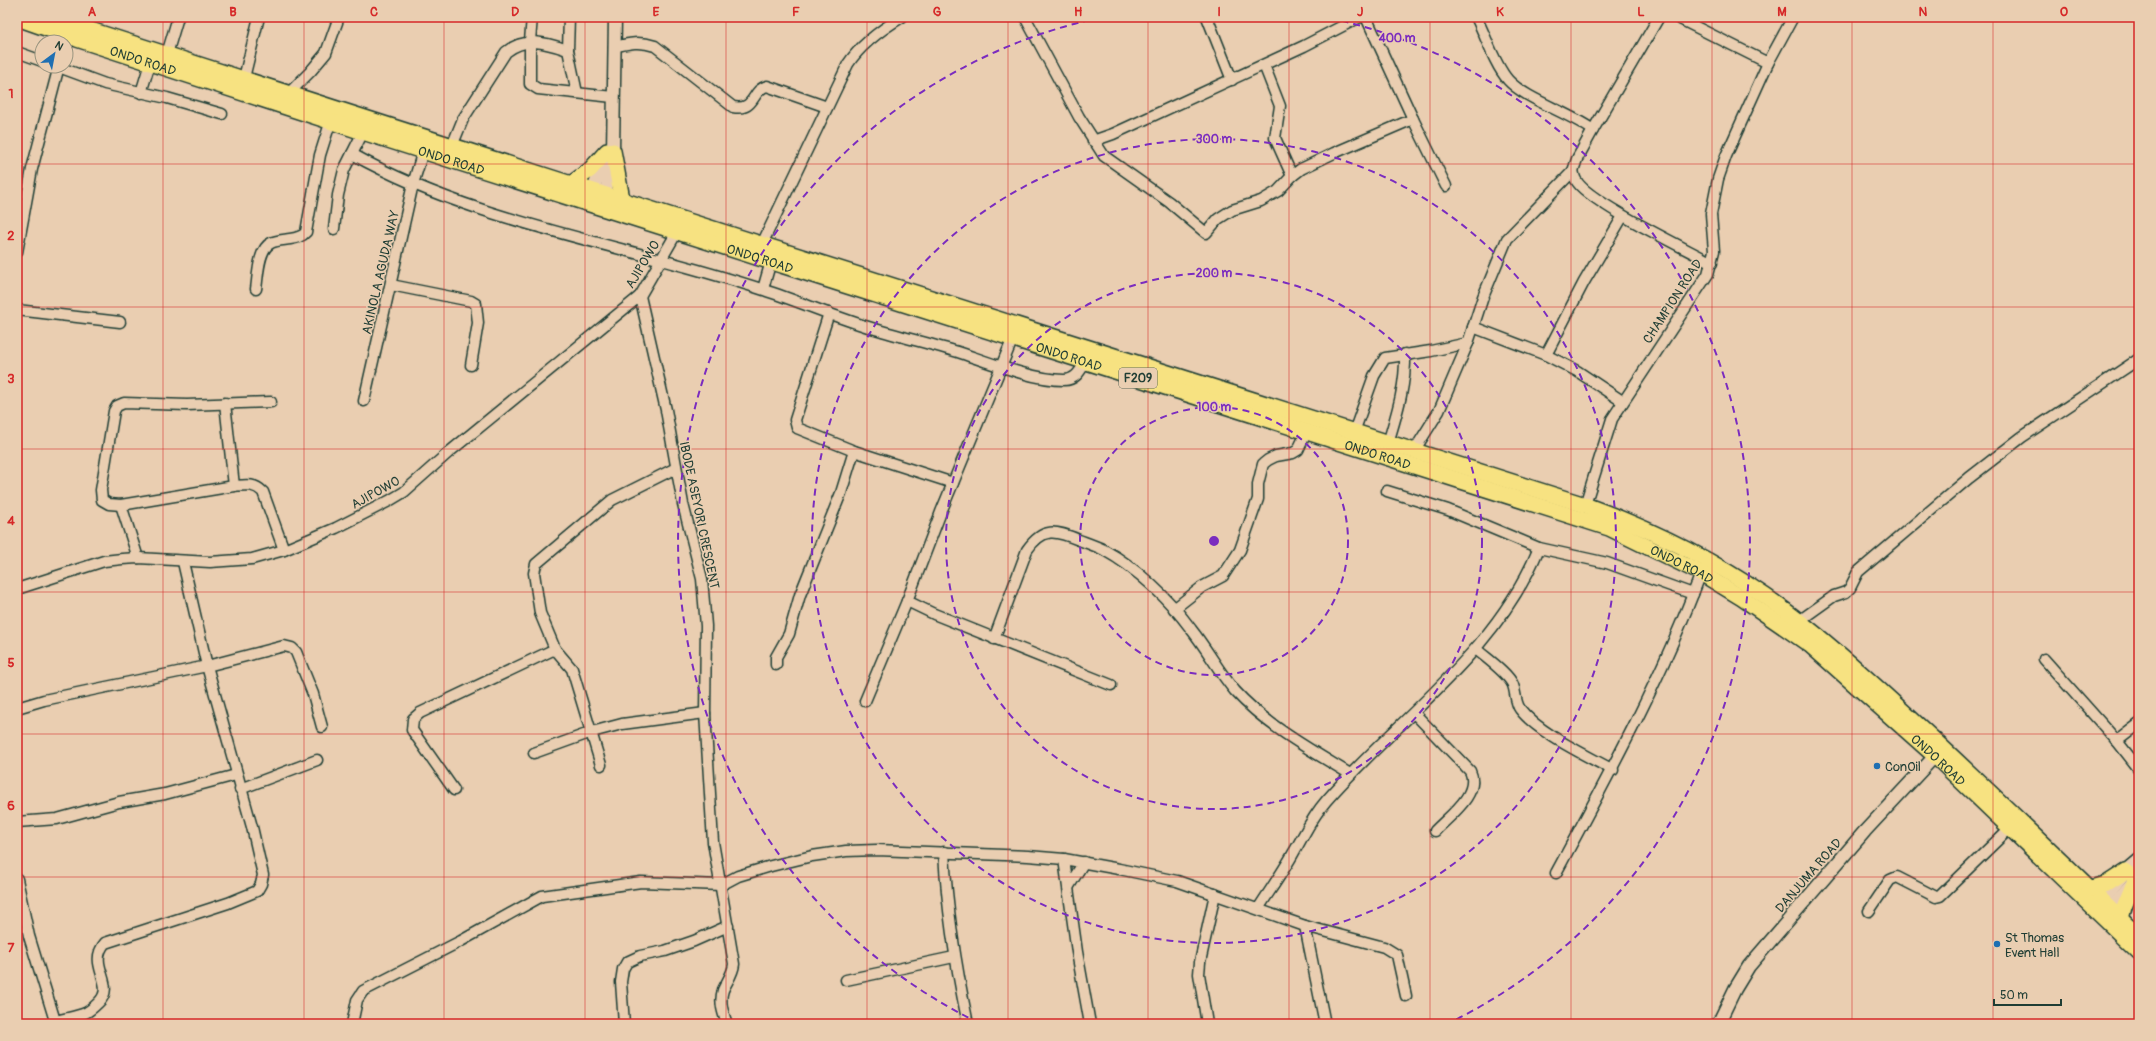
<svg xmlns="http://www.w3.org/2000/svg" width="2156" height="1041" font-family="Pangolin,sans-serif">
  <rect width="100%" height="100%" fill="#eaceb1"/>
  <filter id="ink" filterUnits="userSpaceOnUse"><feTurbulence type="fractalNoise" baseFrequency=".025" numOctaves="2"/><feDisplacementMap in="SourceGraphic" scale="8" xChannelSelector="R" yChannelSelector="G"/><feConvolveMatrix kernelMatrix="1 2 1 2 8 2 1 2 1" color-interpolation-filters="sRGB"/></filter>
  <g filter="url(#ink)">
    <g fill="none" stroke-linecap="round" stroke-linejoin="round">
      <g stroke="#1f3d34" stroke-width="13">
        <g id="minor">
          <path d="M532 17 530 41V84L538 89 613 97"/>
          <path d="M569 17 568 50 577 93"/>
          <path d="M1025 17 1079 117 1104 156 1169 202 1206 233 1218 219 1232 210 1261 201 1278 191 1292 176 1301 169 1334 153 1413 119"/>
          <path d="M1207 17 1232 80"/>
          <path d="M1366 17 1413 119 1446 186"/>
          <path d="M1476 17C1486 36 1494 64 1508 80 1525 99 1570 113 1593 130"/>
          <path d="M1676 17 1768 63"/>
          <path d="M66 47 70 37"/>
          <path d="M614 47C629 43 640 41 655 46L733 107C756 111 751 90 767 86L827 107"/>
          <path d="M17 52 42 61"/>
          <path d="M167 54 178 17"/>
          <path d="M1264 65 1280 106 1275 138 1292 176"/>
          <path d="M56 66 105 84 167 98 222 114"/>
          <path d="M244 78 259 17"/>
          <path d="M141 93 150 63"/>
          <path d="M289 93 310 72 326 53 339 17"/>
          <path d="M1093 141 1113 134 1304 46 1360 17"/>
          <path d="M452 146 463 119 506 52C526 36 546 43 568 50"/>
          <path d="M352 154C479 225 627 244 764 290 801 302 837 318 875 329 902 337 931 344 958 352 988 362 1033 380 1064 380 1076 380 1080 371 1086 361"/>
          <path d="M1573 171C1574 173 1574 177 1576 180 1586 201 1687 249 1712 263"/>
          <path d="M334 229 338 195 344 170 363 132"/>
          <path d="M762 244 848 64C861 44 882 29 902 17"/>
          <path d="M17 252 32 169 59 66"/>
          <path d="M391 285 471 301 476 304 478 323 471 365"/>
          <path d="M256 289C258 277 258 249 271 243 276 240 284 240 290 239 296 238 302 237 306 232L320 155 332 117"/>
          <path d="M763 289 771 261"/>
          <path d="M640 296 666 410 683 504 702 579 706 626 705 713 713 842 734 964C733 974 727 981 723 990 719 1002 723 1013 727 1024"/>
          <path d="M17 310 120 322"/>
          <path d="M829 313 795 420 797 428 854 451 953 483"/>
          <path d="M1473 327 1546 355 1577 371 1622 401"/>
          <path d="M1546 355 1584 282 1623 216"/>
          <path d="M364 401 413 184 423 151"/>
          <path d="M225 403 234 486C246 485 254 483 263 492L284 550"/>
          <path d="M1354 432 1374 376 1385 358 1431 351 1468 343"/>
          <path d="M1388 443C1397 413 1406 385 1405 354"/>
          <path d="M1414 451 1439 411 1468 343 1483 297 1507 239 1573 171 1577 159 1593 130 1659 17"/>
          <path d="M234 486 121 505 109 504 102 500 101 490 114 411 117 406 124 403 187 405 271 402"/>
          <path d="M1387 491 1448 510 1539 548 1607 563 1693 594"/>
          <path d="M121 505 138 558"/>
          <path d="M1585 505 1612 419 1708 274 1714 251 1711 214 1718 179 1726 156 1768 63 1793 17"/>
          <path d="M17 589 104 561 122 559 138 558 210 562 252 559 284 550 336 528 389 501 404 492 448 453 640 296 677 232"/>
          <path d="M907 601 934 614 1111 685"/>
          <path d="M1174 609 1202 587 1223 576 1240 550 1258 499V484L1263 464 1268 460 1276 456 1293 453 1298 450 1307 431"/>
          <path d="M1799 621 1834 596 1846 592 1850 588 1858 572 1969 478 2022 437 2139 359"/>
          <path d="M994 639 1027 550C1043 527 1055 530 1079 540 1087 543 1096 546 1104 550 1137 568 1169 599 1191 629 1207 649 1219 672 1235 691 1267 726 1311 750 1350 774"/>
          <path d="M1476 649C1486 658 1508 673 1513 685 1516 693 1515 702 1520 709 1538 733 1586 755 1613 770"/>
          <path d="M2044 659 2117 741 2139 769"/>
          <path d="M776 665V657L789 634 800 595 841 493 854 451"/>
          <path d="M865 701 907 601 941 512 1013 338"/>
          <path d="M17 708 44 700 207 666 284 646 292 648 296 652 313 694 322 727"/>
          <path d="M1414 713 1470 771C1481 794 1449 816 1435 831"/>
          <path d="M2117 741 2139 724"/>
          <path d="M534 753 592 732 622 724 705 713"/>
          <path d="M601 765 572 669 555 649 540 613 534 573 536 564 612 500 676 468"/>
          <path d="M240 789 317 760"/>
          <path d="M454 790 412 730 413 719 420 713 555 649"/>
          <path d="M17 822 57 819 119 802 165 794 236 775"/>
          <path d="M944 852C947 911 956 967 968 1024"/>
          <path d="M1064 859 1077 952 1090 1024"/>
          <path d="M1556 873C1609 775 1662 678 1701 573"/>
          <path d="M17 879 29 936 56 1024"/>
          <path d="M1069 886 1084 862"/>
          <path d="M1258 909C1270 890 1283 872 1294 852 1304 835 1312 817 1326 801 1399 717 1496 654 1539 548"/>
          <path d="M1869 911 1890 880 1897 877 1936 897 1940 896 2010 828"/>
          <path d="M1305 926 1325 1024"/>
          <path d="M846 980 954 957"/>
          <path d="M55 1021C64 1019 74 1017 83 1014 89 1012 93 1008 98 1003 118 985 86 965 105 943L228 903 257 891 261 884 263 875 252 827 207 666 183 562"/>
          <path d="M352 1024 357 1000 363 991 461 941 542 896 641 882 721 885 738 876 771 866 812 856 846 851 877 850 1028 856 1064 859 1119 869 1177 881 1305 926 1384 947 1397 955 1406 996"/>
          <path d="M624 1024 621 982 623 969 627 962 640 956 665 951 694 941 728 926"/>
          <path d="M1207 1024 1199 974 1200 962 1215 894"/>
        </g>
      </g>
      <g stroke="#1f3d34" stroke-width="15">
        <g id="tertiary">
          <path d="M590 199 605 156"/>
          <path d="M604 203 613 151 615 17"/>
          <path d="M2097 907 2126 871 2139 860"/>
          <path d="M2105 914 2131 884"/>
          <path d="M1718 1024 1735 989 1749 966 1865 831 1935 756"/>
        </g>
      </g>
      <g stroke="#1f3d34" stroke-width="18">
        <g id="primary">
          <path d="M50 17 571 184 1585 505C1648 528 1710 558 1765 596 1820 634 1869 680 1918 725 1993 794 2066 865 2139 936"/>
          <path id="s1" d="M17 18 77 39 363 132 1609 528 1701 573 1742 598 1810 645 1935 756 2139 952"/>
          <path d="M613 151 622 199"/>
          <path d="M571 184 590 170 607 151"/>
          <path d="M2089 889 2106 884 2126 871"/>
          <path d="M2121 919 2124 907 2136 878"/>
        </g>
      </g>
      <use href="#minor" stroke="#eaceb1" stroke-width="10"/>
      <use href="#tertiary" stroke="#eaceb1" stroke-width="12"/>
      <use href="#primary" stroke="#f7e281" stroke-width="15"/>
    </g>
  </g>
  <path fill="none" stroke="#d62828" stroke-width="1" stroke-opacity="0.55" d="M163 17V1024M304 17V1024M444 17V1024M585 17V1024M726 17V1024M867 17V1024M1008 17V1024M1148 17V1024M1289 17V1024M1430 17V1024M1571 17V1024M1712 17V1024M1852 17V1024M1993 17V1024M17 164H2139M17 307H2139M17 449H2139M17 592H2139M17 734H2139M17 877H2139"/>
  <g fill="none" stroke="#7b2cbf" stroke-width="2" stroke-dasharray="7 5">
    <circle cx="1214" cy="541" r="134"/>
    <circle cx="1214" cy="541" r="268"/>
    <circle cx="1214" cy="541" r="402"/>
    <path d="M979 1023A536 536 0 0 1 1098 18M1330 18A536 536 0 0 1 1449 1023"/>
  </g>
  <g fill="#1f6fb2" stroke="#eaceb1" stroke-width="1.5">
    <circle cx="1877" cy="766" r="4"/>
    <circle cx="1997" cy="944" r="4"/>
  </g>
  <g text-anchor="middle" stroke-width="3" stroke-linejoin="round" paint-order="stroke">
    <rect fill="#eaceb1" stroke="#5c685a" stroke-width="1" x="1119" y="368" width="38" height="20" rx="3"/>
    <g font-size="12" font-weight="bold" fill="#1f3d34">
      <text x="1138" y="382">F209</text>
    </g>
    <g font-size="13" fill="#1f3d34" stroke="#eaceb1">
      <text dy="5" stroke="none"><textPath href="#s1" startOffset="133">ONDO ROAD</textPath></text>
      <text dy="5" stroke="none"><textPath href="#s1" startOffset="457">ONDO ROAD</textPath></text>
      <text dy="5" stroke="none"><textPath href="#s1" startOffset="781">ONDO ROAD</textPath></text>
      <text transform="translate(642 264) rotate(-59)" y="5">AJIPOWO</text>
      <text transform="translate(380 272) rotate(-77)" y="5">AKINOLA AGUDA WAY</text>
      <text transform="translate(1672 301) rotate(-57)" y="5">CHAMPION ROAD</text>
      <text dy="5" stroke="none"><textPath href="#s1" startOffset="1105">ONDO ROAD</textPath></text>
      <text dy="5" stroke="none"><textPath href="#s1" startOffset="1429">ONDO ROAD</textPath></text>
      <text transform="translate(375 492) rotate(-29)" y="5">AJIPOWO</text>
      <text transform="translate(700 515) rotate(78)" y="5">IBODE ASEYORI CRESCENT</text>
      <text dy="5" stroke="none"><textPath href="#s1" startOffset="1753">ONDO ROAD</textPath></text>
      <text dy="5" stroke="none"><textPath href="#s1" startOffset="2077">ONDO ROAD</textPath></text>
      <text transform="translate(1808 875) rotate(-49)" y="5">DANJUMA ROAD</text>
    </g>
    <g font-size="13" fill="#1f3d34" stroke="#eaceb1" text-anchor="start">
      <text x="1885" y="771">ConOil</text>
      <text x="2005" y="942">St Thomas<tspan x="2005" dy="15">Event Hall</tspan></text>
    </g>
  </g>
  <circle cx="1214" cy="541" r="6" fill="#7b2cbf" stroke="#eaceb1" stroke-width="2"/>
  <g font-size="12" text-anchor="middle" font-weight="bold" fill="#7b2cbf" stroke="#eaceb1" stroke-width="3" stroke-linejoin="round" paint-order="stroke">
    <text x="1397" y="42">400 m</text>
    <text x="1214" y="143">300 m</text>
    <text x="1214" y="277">200 m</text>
    <text x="1214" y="411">100 m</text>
  </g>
  <rect width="2156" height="1041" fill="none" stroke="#eaceb1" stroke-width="44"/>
  <g transform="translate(54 54) rotate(32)"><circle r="19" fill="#eaceb1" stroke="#99947f"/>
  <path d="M0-3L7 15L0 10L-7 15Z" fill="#1f6fb2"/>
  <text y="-6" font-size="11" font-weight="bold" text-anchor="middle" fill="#1f3d34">N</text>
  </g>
  <path d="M1994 999v6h67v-6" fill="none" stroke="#1f3d34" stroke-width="2"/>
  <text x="2000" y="999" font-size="12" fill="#1f3d34" stroke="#eaceb1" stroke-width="3" paint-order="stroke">50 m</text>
  <rect x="22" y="22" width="2112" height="997" fill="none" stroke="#d62828" stroke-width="1.5"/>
  <g font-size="13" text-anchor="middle" font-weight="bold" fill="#d62828">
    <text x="92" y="16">A</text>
    <text x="233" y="16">B</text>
    <text x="374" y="16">C</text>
    <text x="515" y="16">D</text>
    <text x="656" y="16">E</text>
    <text x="796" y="16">F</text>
    <text x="937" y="16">G</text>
    <text x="1078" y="16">H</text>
    <text x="1219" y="16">I</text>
    <text x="1360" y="16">J</text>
    <text x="1500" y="16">K</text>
    <text x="1641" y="16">L</text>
    <text x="1782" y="16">M</text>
    <text x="1923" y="16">N</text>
    <text x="2064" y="16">O</text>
    <text x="11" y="98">1</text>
    <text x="11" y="240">2</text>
    <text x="11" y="383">3</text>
    <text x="11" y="525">4</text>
    <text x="11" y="667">5</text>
    <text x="11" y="810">6</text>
    <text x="11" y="952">7</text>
  </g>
</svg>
